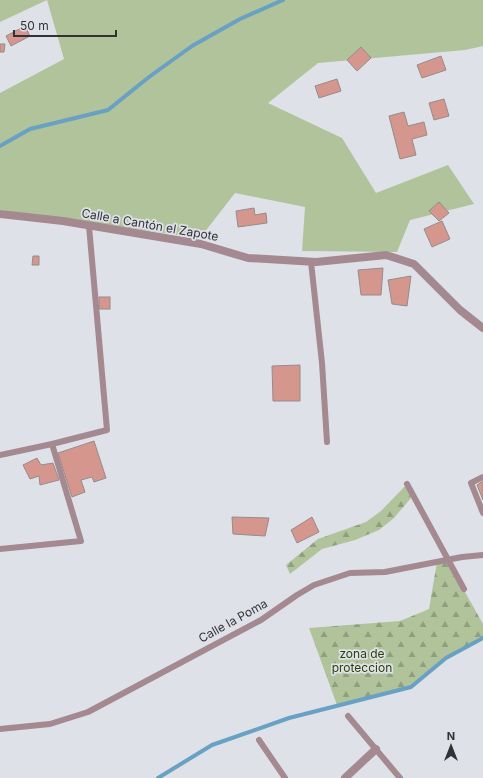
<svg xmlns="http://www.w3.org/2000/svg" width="483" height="778" font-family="Inter,sans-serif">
  <defs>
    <pattern id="forest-firs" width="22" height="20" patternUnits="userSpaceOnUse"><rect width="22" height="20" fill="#b0c39a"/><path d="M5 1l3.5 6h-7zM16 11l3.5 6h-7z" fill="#909f7e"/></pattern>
  </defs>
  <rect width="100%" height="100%" fill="#dfe1e8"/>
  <g fill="#b0c39a">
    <path d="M0 0H47L0 22Z"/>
    <path d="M47 0H483V46L465 50 318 63 268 103 342 138 376 193 448 165 474 204 410 220 397 252 302 251 305 207 235 193 200 238 0 210V93L64 59Z"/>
  </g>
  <g fill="url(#forest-firs)">
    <path d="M407 484 411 498 394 518 379 530 355 540 322 549 290 574 286 565 318 539 366 522 381 511Z"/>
    <path d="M447 560 483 624V638L446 658 408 688 337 705 309 628 400 621 429 609 437 562Z"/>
  </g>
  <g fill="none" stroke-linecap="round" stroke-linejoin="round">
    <g stroke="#68a1c3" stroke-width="4">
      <path d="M0 146 30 129 108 110 149 77 192 46 240 19 283 0"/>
      <path d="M158 778 212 745 289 718 411 687 446 658 483 638"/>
    </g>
  </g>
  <g fill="#d5968e" stroke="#948c8b">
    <path d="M25 26 30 36 11 46 6 36Z"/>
    <path d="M0 44H5L4 52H0Z"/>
    <path d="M361 47 371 58 357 71 347 60Z"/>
    <path d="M441 56 446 70 422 78 417 65Z"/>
    <path d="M337 79 341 91 319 98 315 86Z"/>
    <path d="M444 99 449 116 434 120 429 103Z"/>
    <path d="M404 112 408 126 424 122 427 135 412 139 416 155 400 159 389 116Z"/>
    <path d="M439 202 449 213 439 221 429 211Z"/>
    <path d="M254 208 255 215 266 213 267 223 238 227 236 211Z"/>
    <path d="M442 221 450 239 432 247 424 229Z"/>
    <path d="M33 256H39V265H32Z"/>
    <path d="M383 268 381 295H361L358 270Z"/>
    <path d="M411 276 407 306 392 304 388 280Z"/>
    <rect x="99" y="297" width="11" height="12"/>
    <path d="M300 365V401H273L272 366Z"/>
    <path d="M94 441 106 478 94 482 92 477 81 480 85 492 72 497 58 453Z"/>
    <path d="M37 458 41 465 53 463 59 480 40 485 39 476 30 479 23 465Z"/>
    <path d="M483 481V500L477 485Z"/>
    <path d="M232 517 269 518 265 536 233 534Z"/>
    <path d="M312 517 319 532 297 543 291 530Z"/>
  </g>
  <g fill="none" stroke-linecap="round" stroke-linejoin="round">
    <g stroke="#a58990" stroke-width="6">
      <path d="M311 262 322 363 327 442"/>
      <path d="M0 455 52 444 107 430 89 226"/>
      <path d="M483 477 471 483 483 513"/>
      <path d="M407 484 464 589"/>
      <path d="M0 549 81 541 52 444"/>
      <path d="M348 716 400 778"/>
      <path d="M0 729 50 724 88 712 261 620 297 595 314 585 350 573 385 572 462 557 483 555"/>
      <path d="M259 740 285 778"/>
    </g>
    <g stroke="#a58990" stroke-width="8">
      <path d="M0 214 63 221 201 244 248 258 316 262 386 255 414 264 460 310 483 328"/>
      <path d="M345 778 376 749"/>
    </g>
  </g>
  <g text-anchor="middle" stroke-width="3.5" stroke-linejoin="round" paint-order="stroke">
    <g font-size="12" fill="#313235" stroke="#dfe1e8">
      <text transform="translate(150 225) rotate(10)" y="4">Calle a Cantón el Zapote</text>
      <text transform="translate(233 621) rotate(-29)" y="4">Calle la Poma</text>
    </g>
    <g font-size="12" fill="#2b4004" stroke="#dfe1e8">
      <text x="362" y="658">zona de<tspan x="362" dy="14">proteccion</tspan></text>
    </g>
  </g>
  <g transform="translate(451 746)" stroke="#dfe1e8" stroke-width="3" paint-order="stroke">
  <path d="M0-3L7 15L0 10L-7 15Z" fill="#313235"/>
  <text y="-6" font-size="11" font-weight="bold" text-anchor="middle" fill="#313235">N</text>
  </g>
  <path d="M14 30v6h102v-6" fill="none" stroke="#313235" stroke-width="2"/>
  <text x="20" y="30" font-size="12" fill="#313235" stroke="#dfe1e8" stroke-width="3" paint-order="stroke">50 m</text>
</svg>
